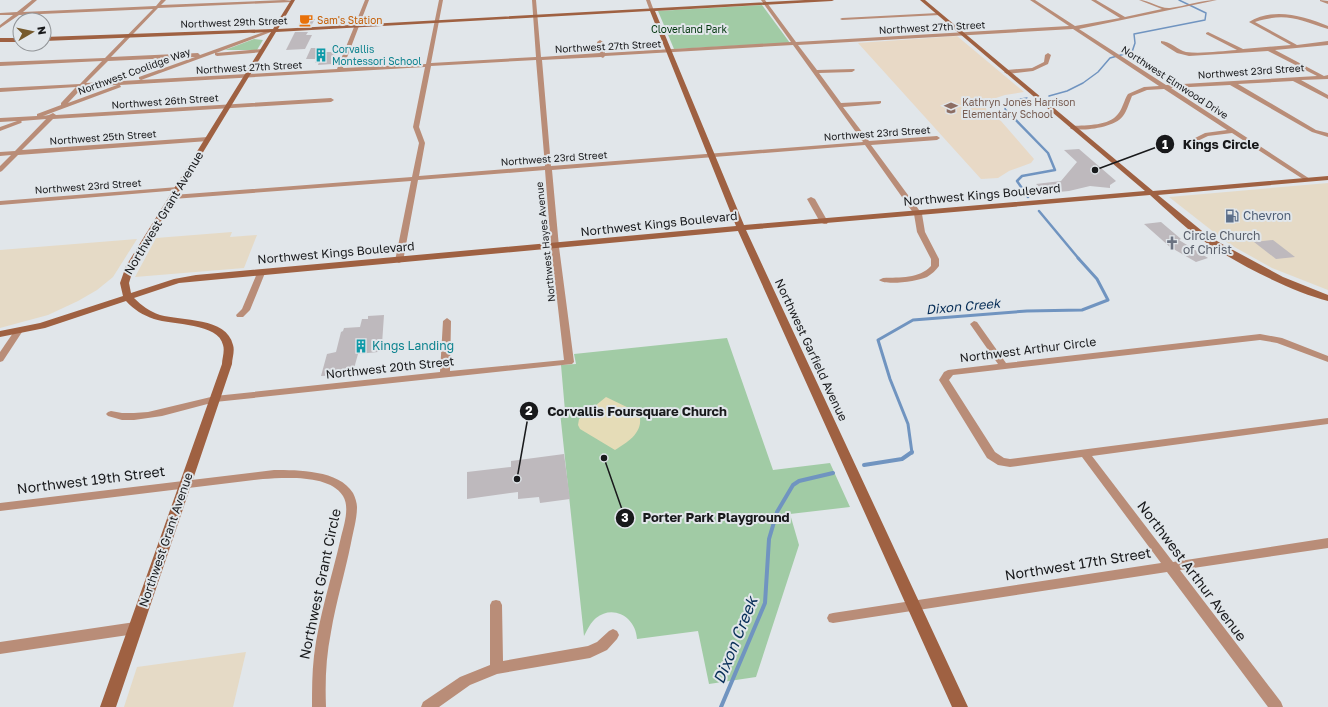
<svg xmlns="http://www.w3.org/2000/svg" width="1328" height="707" font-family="'Golos Text',sans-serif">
  <rect width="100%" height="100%" fill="#e1e6ea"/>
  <g fill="#e5dac6">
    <path d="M1328 183V290L1272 268 1229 244 1169 197Z"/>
    <path d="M232 232 230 237 257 235 244 268 135 277 156 238Z"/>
    <path d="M137 239 113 277 97 290 78 301 48 315 0 328V250Z"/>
    <path d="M246 652 233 707H124L137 667Z"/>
  </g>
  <path fill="#e8d9c6" d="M957 36 1024 92 1005 95 987 101 985 103 987 113 1001 121 1034 159 1031 163 1009 171 998 178 981 179 858 43Z"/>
  <g fill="#a1cba5">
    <path d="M762 5 790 43 674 49 658 11Z"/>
    <path d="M254 39 263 40 257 50H225Z"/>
    <path d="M727 338 773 470 830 463 850 507 790 514 799 545 756 677 709 684 698 631 637 639C636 617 613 604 596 618 591 622 587 630 584 636L560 412 565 411 561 365 576 364 574 354Z"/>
  </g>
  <path fill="#e5dcb7" d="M606 397 633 410 640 418C642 434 626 443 615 450L580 429 578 425 579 419Z"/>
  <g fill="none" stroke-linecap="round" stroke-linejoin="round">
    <g stroke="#7094c0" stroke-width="1.5">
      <path d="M1049 96 1067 91 1083 83 1098 72 1110 58 1132 52 1135 43 1134 34 1205 20 1206 13 1179 0"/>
      <path d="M1008 112 1005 109 1007 101 1027 98"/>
    </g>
    <g stroke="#7094c0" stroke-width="2.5">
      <path d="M1007 111 1048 153 1055 170 1022 176 1017 181 1028 197"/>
      <path d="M1039 211 1079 259"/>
    </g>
    <path stroke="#7094c0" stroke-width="3" d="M912 453 908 424 890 379 878 340 913 320 1027 311 1082 310 1108 300 1097 279 1078 258"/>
    <g stroke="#7094c0" stroke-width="4">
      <path d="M864 465 902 459 912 452"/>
      <path d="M721 707 765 603 769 539 777 512 793 485 799 481 833 473"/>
    </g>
  </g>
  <g fill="#beb9bd">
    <path d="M315 19 311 26H298L301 20Z"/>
    <path d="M295 32H308L306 35H312L305 49 286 50Z"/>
    <path d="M311 48H321L315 59H306Z"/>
    <path d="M320 52H333V54L335 55 332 64 318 65 319 62 315 63Z"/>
    <path d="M1079 149 1116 181 1110 185V188L1090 186 1069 191 1047 193 1036 184 1061 181 1077 162 1064 150Z"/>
    <path d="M1161 222 1181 239 1179 240 1208 258 1196 262 1170 247 1144 224Z"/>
    <path d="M1273 240 1286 250 1295 257 1276 259 1254 242Z"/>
    <path d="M384 315 382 344 378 352 358 354 353 372 342 375 321 376 327 354 336 352 341 332 343 331 344 328 360 327 362 319H368V316Z"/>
    <path d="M564 454 570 499 540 503 539 497 518 499V492L467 499V472L511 467V461Z"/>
  </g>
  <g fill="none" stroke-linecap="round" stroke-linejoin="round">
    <g fill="#b98d78" fill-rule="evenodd">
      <path d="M32 0H37L23 12 156 6 161 0H166L161 5 284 0 294 1 292 2 158 8 111 57 198 53 200 55 272 29 276 30 216 53 262 49 264 50V52L217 56 215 55V53L141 80 139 79V77L195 57 108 61 86 83 337 69 365 0H369L343 68 426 64 439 0H443L431 63 536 57 532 0H536L541 57 600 53 597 42 600 40 603 42 605 53 791 42 761 0H765L796 42 1069 26 1030 0H1035L1075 26 1120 18 1091 0H1096L1125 17 1162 9 1139 0C1149 0 1160 9 1170 8 1186 6 1201 0 1217 0L1079 29 1166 85 1317 76 1268 51 1189 56 1177 53 1161 43V41C1170 41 1178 50 1186 52 1201 54 1222 51 1237 50L1206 34V33L1208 32 1243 49 1291 45 1249 22C1273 7 1304 16 1328 26V29C1298 20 1287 12 1255 22L1297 45 1328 41V45L1275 50 1324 76 1328 75V79L1301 80 1328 95V99L1293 81 1238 84 1316 130 1328 133V137L1312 132 1230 85 1171 88 1310 179V181H1306L1232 133 1208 136 1187 146H1183V144L1205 133 1227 130 1164 89 1147 90 1132 96C1129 103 1127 111 1123 116 1114 128 1084 131 1071 129L1070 128 1073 126C1087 125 1109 126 1118 114 1123 108 1124 100 1128 94L1144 87 1159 86 1073 29 798 45 817 70 854 69 855 70 852 72 819 73 841 103 881 101V103L879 104 843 107 869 141 937 136 940 138 937 140 871 145 922 214 925 232 939 259V266C936 270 932 274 927 277 918 281 886 286 879 280L883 278C900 277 919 279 931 266V259L917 232 914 214 865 145 552 170 559 247 574 362 572 364 215 402 162 416 134 420H122L108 416 106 414 108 412 111 411 122 413H134L148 412 215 396 440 372 443 321 447 318 451 321 450 371 564 360 551 247 545 170 418 180 403 261 399 263 395 261 411 181 173 199 169 197 173 195 412 177 419 143 413 127 425 67 120 85 121 87 43 116 49 115 53 113 56 115 331 98 334 100 331 102 53 119 22 150 208 137 211 139 208 141 18 155 2 171 0 172V166L11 155 0 156V152L15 151 46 119 21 121 22 122 21 123 0 131V127L17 121 0 122V118L37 116V114L61 105V103L76 87 0 92V88L80 84 102 61 0 66V62L105 58 153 9 19 15 0 28V25L13 15H0V13L17 12ZM793 45 863 142 551 166 542 60 601 57 603 58 605 56ZM536 60 545 166 419 176 425 143 419 127 431 66ZM117 85 68 103 83 87Z"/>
      <path d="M646 0H650L654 11H650Z"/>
      <path d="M1320 0 1328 1V4L1320 1Z"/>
      <path d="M938 13 940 15 842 20 840 19 842 18Z"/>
      <path d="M1048 53 1051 55 1048 64 1033 71 1007 74 1004 72 1007 70 1032 68 1044 62 1045 55Z"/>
      <path d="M178 187 181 189 180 190 0 205V201Z"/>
      <path d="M811 197 815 199 828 222 827 224H824L820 222 807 199Z"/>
      <path d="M258 271H261L265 273 250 310 243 317H237L236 315 242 309Z"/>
      <path d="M974 321 977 322 1006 363 1260 334 1282 338 1328 356V362L1277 343 1260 340 953 375 949 380 995 452 1004 458 1010 459 1328 418V424L1092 456 1173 562 1328 538V548L1180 570 1281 702 1283 707H1268L1167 572 833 623 829 622 827 618 829 614 833 613 1161 563 1082 457 1010 467 998 465 987 458 939 380 944 372 948 370 998 364 970 324Z"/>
      <path d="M18 329 22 332 3 361 0 362V352L15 330Z"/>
      <path d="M274 470C298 470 339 470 353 493 355 497 357 503 357 507 357 519 353 532 351 543 345 573 336 602 331 632 326 657 325 681 326 707H312C312 690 312 673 314 656 319 615 332 577 341 537 344 525 350 507 343 496 329 474 285 478 263 479L0 511V503Z"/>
      <path d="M496 600 500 601 502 605 503 661 588 646 597 642 609 631 613 629 617 631 619 635 617 639 607 650 590 658 497 674 470 685 439 707H421L423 702 460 677 490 665V605L492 601Z"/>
      <path d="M135 622 139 624 141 628 139 632 135 634 0 654V642Z"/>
    </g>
    <g fill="#9f6142" fill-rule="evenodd">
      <path d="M291 0H295L278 29 805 0H834L832 1 655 11 744 225 1145 191 920 0H925L1153 191 1328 176V180L1158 195 1207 235 1222 244 1283 277 1328 295V301C1290 291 1233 262 1201 239 1183 226 1167 210 1150 195L746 230 968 707H952L738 231 179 283 134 298C142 306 149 311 160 315 181 321 227 317 233 345 235 351 232 359 232 364L116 707H100L222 364C222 359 225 351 223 345 219 323 172 325 154 319 143 315 134 310 126 301L45 328 0 337V331L40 323 123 296 120 283 126 266 271 32 44 41V37L273 29ZM650 11 736 226 196 275 174 279 131 293 129 283 134 266 276 32Z"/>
      <rect x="0" y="38" width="20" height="4"/>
    </g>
  </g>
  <defs>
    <g id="cafe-bare" transform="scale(1.08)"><path d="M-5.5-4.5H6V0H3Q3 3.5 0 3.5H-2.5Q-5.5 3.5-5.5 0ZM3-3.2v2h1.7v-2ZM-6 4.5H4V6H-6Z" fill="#e8710a" stroke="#e1e6ea" stroke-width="2.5" paint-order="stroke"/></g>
    <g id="building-bare" transform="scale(1.08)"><path d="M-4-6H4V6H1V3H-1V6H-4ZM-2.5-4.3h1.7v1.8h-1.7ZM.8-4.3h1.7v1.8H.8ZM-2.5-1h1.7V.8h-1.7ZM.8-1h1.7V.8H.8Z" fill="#0f9aa8" stroke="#e1e6ea" stroke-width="2.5" paint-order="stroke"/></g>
    <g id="school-bare" transform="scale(1.08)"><path d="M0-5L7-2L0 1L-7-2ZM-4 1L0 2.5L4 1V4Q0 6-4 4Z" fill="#8d6e63" stroke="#e1e6ea" stroke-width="2.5" paint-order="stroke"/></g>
    <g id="fuel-bare" transform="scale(1.08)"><path d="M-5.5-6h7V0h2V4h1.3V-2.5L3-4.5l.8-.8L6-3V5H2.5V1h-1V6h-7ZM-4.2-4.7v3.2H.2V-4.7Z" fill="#5c6f8a" stroke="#e1e6ea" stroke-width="2.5" paint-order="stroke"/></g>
    <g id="church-bare" transform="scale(1.08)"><path d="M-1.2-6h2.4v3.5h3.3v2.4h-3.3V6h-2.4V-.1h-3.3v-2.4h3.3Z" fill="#6b7280" stroke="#e1e6ea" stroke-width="2.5" paint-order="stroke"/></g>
  </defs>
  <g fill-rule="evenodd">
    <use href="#cafe-bare" x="306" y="20"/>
    <use href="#building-bare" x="321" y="55"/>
    <use href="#school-bare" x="951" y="108"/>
    <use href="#fuel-bare" x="1232" y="216"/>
    <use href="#church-bare" x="1172" y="243"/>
    <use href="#building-bare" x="361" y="346"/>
  </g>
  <g text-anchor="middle" stroke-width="4" stroke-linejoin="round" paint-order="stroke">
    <g font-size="10" fill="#c56008" stroke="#e1e6ea" text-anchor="start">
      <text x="317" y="24">Sam's Station</text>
    </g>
    <g font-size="10" fill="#18191b" stroke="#e1e6ea">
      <text transform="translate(234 22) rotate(-2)" y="4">Northwest 29th Street</text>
      <text transform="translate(932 27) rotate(-3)" y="4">Northwest 27th Street</text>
      <text transform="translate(608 46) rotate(-3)" y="4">Northwest 27th Street</text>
      <text transform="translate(249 67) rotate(-3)" y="4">Northwest 27th Street</text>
      <text transform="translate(134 71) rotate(-20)" y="4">Northwest Coolidge Way</text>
      <text transform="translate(1251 71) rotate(-4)" y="4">Northwest 23rd Street</text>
      <text transform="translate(1175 82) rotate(33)" y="4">Northwest Elmwood Drive</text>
      <text transform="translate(165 101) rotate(-4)" y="4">Northwest 26th Street</text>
      <text transform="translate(877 133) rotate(-4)" y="4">Northwest 23rd Street</text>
      <text transform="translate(103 137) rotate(-4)" y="4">Northwest 25th Street</text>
      <text transform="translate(554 158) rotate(-4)" y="4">Northwest 23rd Street</text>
      <text transform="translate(88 186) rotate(-4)" y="4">Northwest 23rd Street</text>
      <text transform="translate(545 242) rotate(-96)" y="4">Northwest Hayes Avenue</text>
    </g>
    <g font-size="10" fill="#00350d" stroke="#e1e6ea">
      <text x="689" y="33">Cloverland Park</text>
    </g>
    <g font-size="10" fill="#0d838f" stroke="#e1e6ea" text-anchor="start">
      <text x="332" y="53">Corvallis<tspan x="332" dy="12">Montessori School</tspan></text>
    </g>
    <g font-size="10" fill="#785e54" stroke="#e1e6ea" text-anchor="start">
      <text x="962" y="106">Kathryn Jones Harrison<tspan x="962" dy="12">Elementary School</tspan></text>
    </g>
    <g font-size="12" fill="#18191b" stroke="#e1e6ea">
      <text transform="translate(982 195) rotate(-5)" y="4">Northwest Kings Boulevard</text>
      <text transform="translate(164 213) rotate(-59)" y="4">Northwest Grant Avenue</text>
      <text transform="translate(659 224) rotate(-6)" y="4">Northwest Kings Boulevard</text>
      <text transform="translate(336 253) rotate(-5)" y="4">Northwest Kings Boulevard</text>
      <text transform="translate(811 350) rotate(65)" y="4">Northwest Garfield Avenue</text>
      <text transform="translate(1028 350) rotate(-7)" y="4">Northwest Arthur Circle</text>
      <text transform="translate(390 368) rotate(-6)" y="4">Northwest 20th Street</text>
      <text transform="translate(166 540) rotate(-71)" y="4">Northwest Grant Avenue</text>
    </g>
    <g font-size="12" fill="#4e5e75" stroke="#e1e6ea" text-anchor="start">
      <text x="1243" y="220">Chevron</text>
    </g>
    <g font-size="12" fill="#5b616d" stroke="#e1e6ea" text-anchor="start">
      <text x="1183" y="240">Circle Church<tspan x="1183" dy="14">of Christ</tspan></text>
    </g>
    <g font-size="12" fill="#0d838f" stroke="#e1e6ea" text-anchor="start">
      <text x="372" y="350">Kings Landing</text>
    </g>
    <g font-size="13" font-style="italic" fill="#072e57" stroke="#e1e6ea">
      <text transform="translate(963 306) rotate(-5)" y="5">Dixon Creek</text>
    </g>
    <g font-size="14" fill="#18191b" stroke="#e1e6ea">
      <text transform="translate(91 480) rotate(-7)" y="5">Northwest 19th Street</text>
      <text transform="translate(1078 564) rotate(-9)" y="5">Northwest 17th Street</text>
      <text transform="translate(1192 571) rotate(53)" y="5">Northwest Arthur Avenue</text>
      <text transform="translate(320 584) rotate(-78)" y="5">Northwest Grant Circle</text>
    </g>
    <g font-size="16" font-style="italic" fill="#072e57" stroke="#e1e6ea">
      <text transform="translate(735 640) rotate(-68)" y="6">Dixon Creek</text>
    </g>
  </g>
  <path fill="none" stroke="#18191b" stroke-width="1.5" d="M1095 170L1165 144M517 479L529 411M604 458L625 518"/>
  <g fill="#18191b" stroke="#e1e6ea" stroke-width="1.5">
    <circle cx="1095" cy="170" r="4"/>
    <circle cx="517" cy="479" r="4"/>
    <circle cx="604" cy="458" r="4"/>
    <circle cx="1165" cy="144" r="10"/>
    <circle cx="529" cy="411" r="10"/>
    <circle cx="625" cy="518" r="10"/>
  </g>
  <g font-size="12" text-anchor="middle" font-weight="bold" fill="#fff">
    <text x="1165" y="149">1</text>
    <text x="529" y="415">2</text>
    <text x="625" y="522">3</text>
  </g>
  <g font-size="13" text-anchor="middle" font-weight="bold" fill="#18191b" stroke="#e1e6ea" stroke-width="4" stroke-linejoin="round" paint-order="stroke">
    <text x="1221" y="149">Kings Circle</text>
    <text x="637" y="416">Corvallis Foursquare Church</text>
    <text x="716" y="522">Porter Park Playground</text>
  </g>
  <g transform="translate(32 32) rotate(81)"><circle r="19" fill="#e1e6ea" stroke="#919497"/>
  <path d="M0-3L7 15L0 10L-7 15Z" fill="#765a2d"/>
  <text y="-6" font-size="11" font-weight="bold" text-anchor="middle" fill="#18191b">N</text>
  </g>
</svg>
